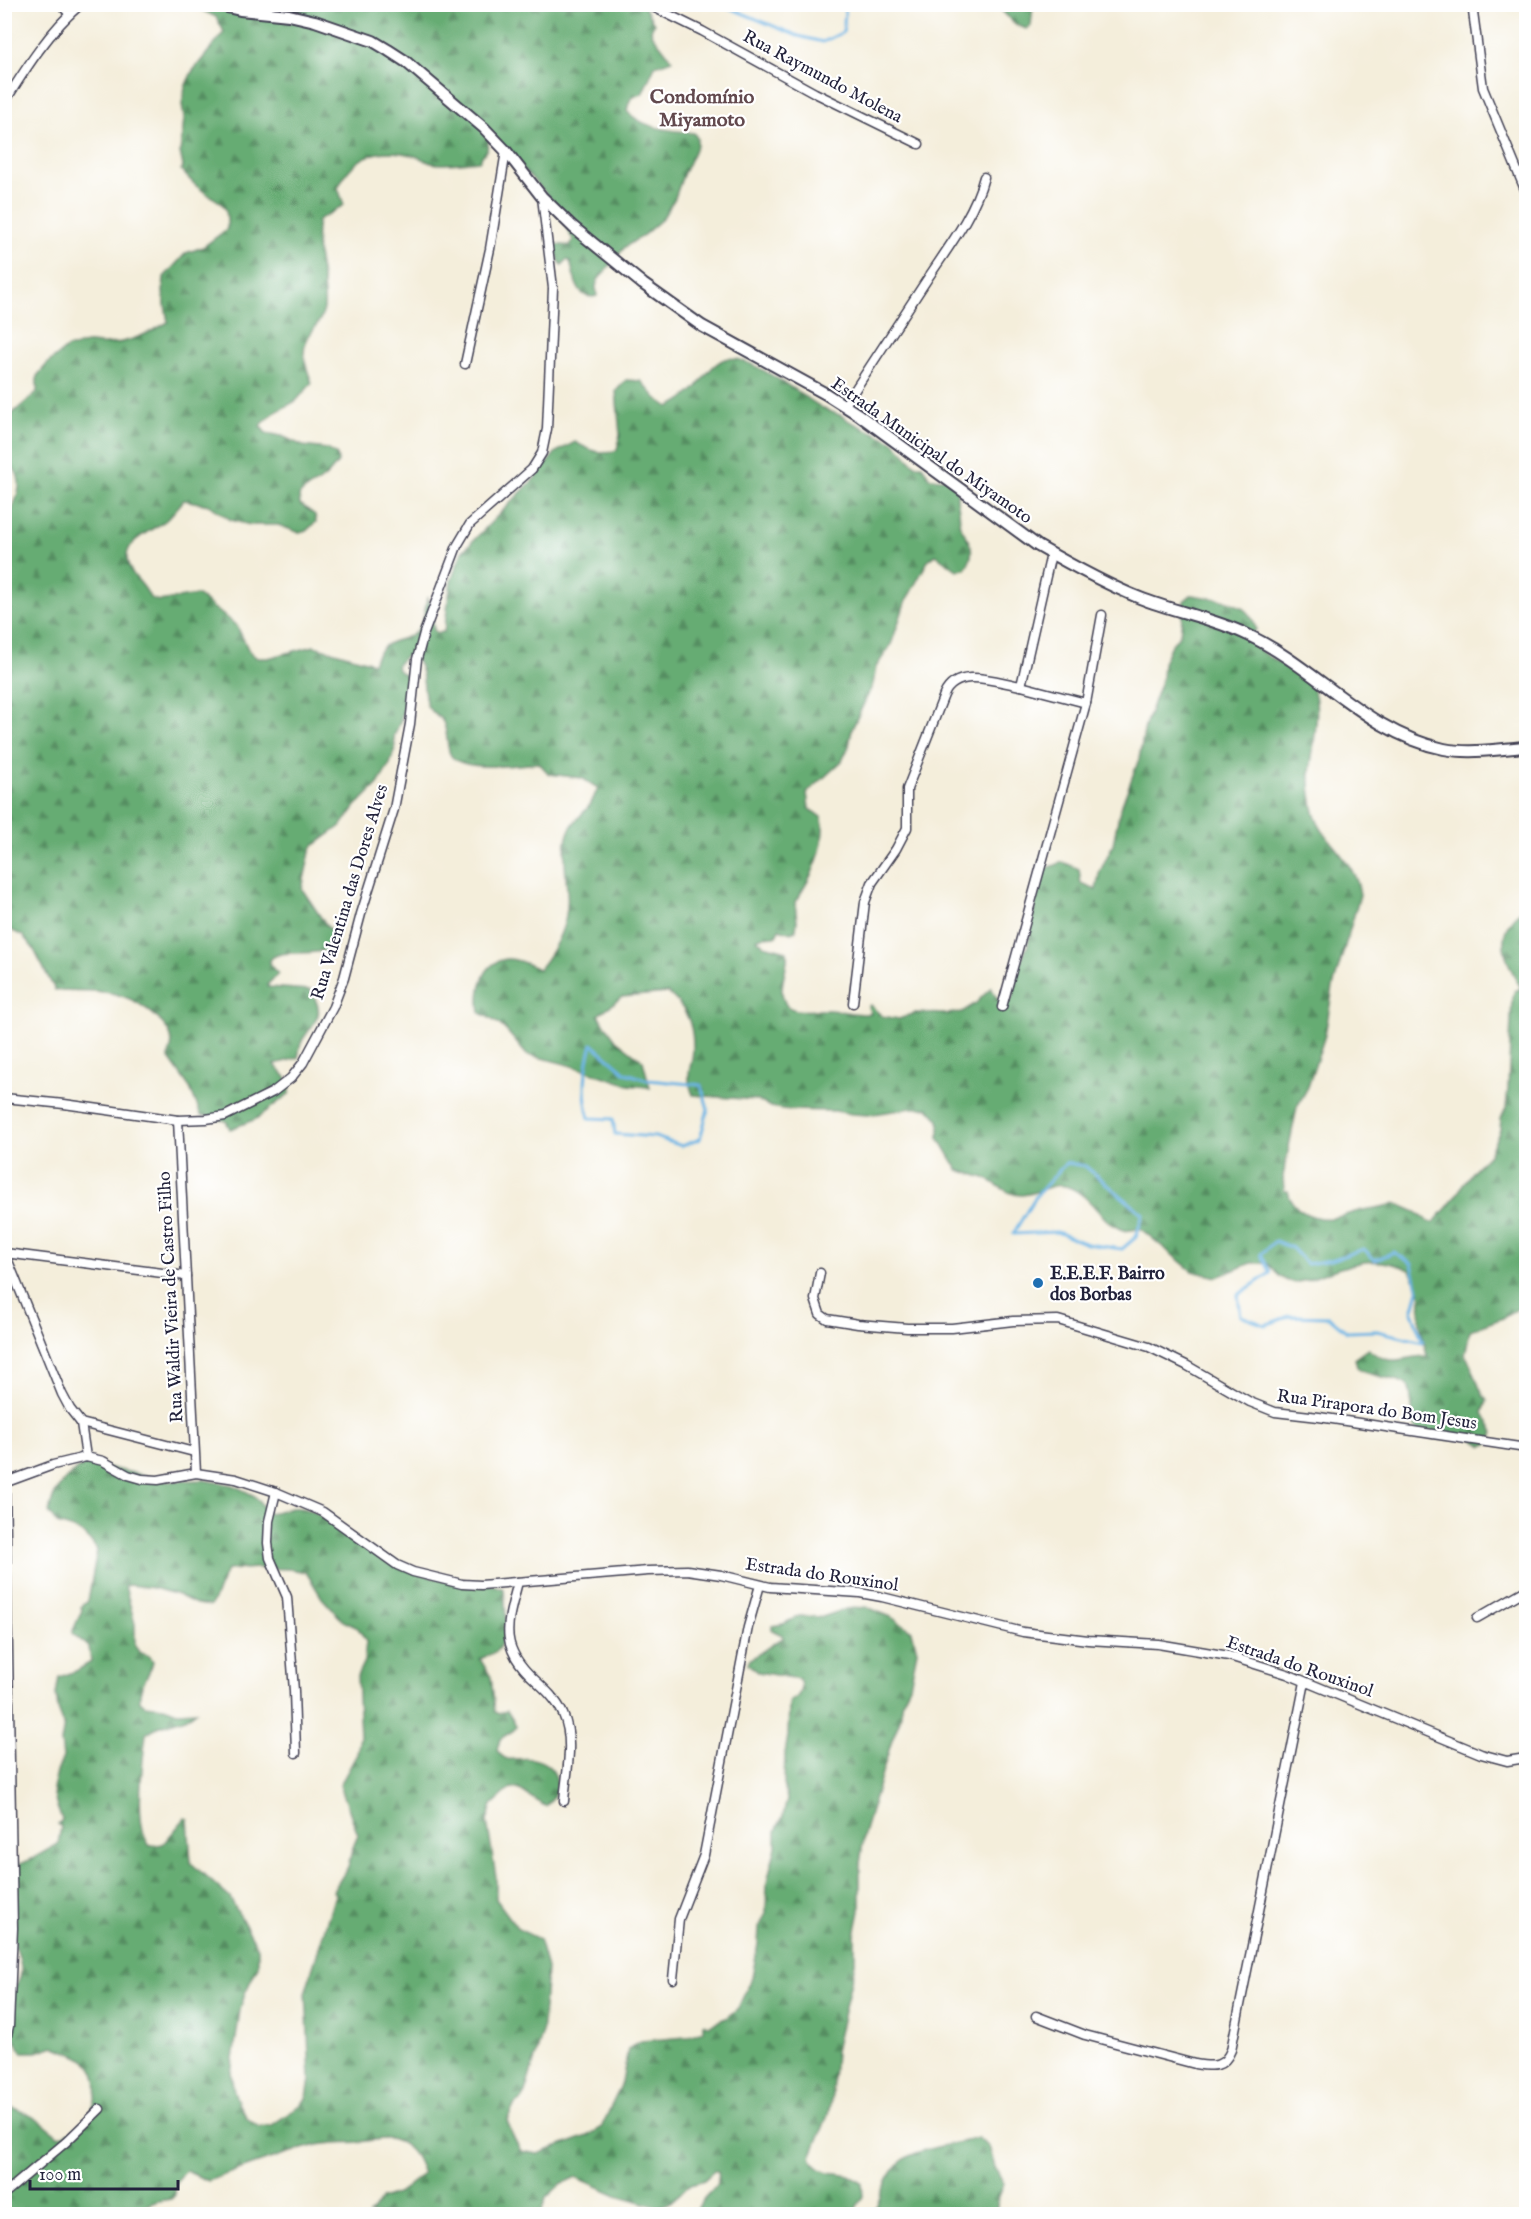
<svg xmlns="http://www.w3.org/2000/svg" width="1531" height="2219" font-family="'IM FELL English',serif">
  <defs>
    <pattern id="forest-firs" width="22" height="20" patternUnits="userSpaceOnUse" patternTransform="scale(1.5)"><rect width="22" height="20" fill="#66ac73"/><path d="M5 1l3.5 6h-7zM16 11l3.5 6h-7z" fill="#548c60"/></pattern>
  </defs>
  <rect width="100%" height="100%" fill="#fff"/>
  <filter id="ink" filterUnits="userSpaceOnUse"><feTurbulence type="fractalNoise" baseFrequency=".0167" numOctaves="2"/><feDisplacementMap in="SourceGraphic" scale="12" xChannelSelector="R" yChannelSelector="G"/><feConvolveMatrix kernelMatrix="1 2 1 2 8 2 1 2 1" color-interpolation-filters="sRGB"/></filter>
  <filter id="wash" filterUnits="userSpaceOnUse"><feTurbulence type="fractalNoise" baseFrequency=".008" numOctaves="4" result="noise"/><feDisplacementMap in="SourceGraphic" scale="24" xChannelSelector="R" yChannelSelector="G"/><feGaussianBlur stdDeviation="1.35" result="paint"/><feColorMatrix in="noise" values="0 0 0 0 0 0 0 0 0 0 0 0 0 0 0 0 0 1.4 0 .05"/><feComposite in="paint" operator="in"/></filter>
  <g filter="url(#wash)">
    <rect width="100%" height="100%" fill="#f4eedb"/>
    <g fill="url(#forest-firs)" stroke="#446757" stroke-width="1.5" fill-rule="evenodd">
      <path d="M196 5H643L654 23 651 30 652 34 672 60 655 66 642 94C630 97 629 100 627 111 642 129 672 130 694 133L697 138V145L683 175 675 198 662 219 645 234 625 247 598 280 596 286 597 296C576 302 574 275 570 261L567 260 562 265 559 261 554 244 570 246 573 240 550 198 502 146 489 140 487 149 479 161C465 162 446 166 432 163 426 162 421 157 415 156 380 146 353 155 338 188L344 205 318 220C312 252 327 279 324 309 322 323 310 330 306 342 301 356 307 369 312 383L296 401 274 413 260 426 266 433 282 436 303 446 327 449 337 455 338 462C333 469 327 476 320 481 312 487 305 487 299 496L300 504 315 515 316 522 306 531 300 533 278 525H250L231 520 209 505 184 500C178 507 172 515 165 521 153 530 125 540 127 559 129 576 145 583 150 598L159 601 197 595 237 626 249 651 257 658H268L314 646 373 663C386 632 405 646 418 629 424 621 426 607 427 597L430 604 434 630 437 633 444 632 451 581 462 552 535 478 556 452 575 442C588 449 602 457 617 450L620 435 616 391 626 380 641 381 656 398 669 407C679 402 688 396 696 388 704 378 712 364 725 359 746 352 805 398 824 409 832 413 843 414 849 421L894 442 915 465H922L930 478 943 479 947 473 963 484C950 495 963 510 959 524 969 541 978 551 965 569L957 570 936 555 929 559 905 603 891 645 876 667 873 684 852 729 849 746 842 761 807 793 809 808 822 818C827 848 811 879 795 902L797 921 796 930 791 933 779 929 776 936 761 937 757 939 764 945 787 951C789 966 781 979 782 993 783 997 784 1003 787 1006 797 1014 817 1009 829 1010 844 1011 856 1015 871 1014L868 1007 870 1005 882 1016 899 1019 915 1013 947 1014 962 1012 975 1004 991 988 1002 1005 1008 1004 1013 995 1016 972 1028 945 1035 905 1045 869 1063 862 1079 869 1081 884 1096 890 1099 874 1113 844 1120 810 1139 759 1145 726 1162 678 1163 663 1170 647 1180 634 1184 601 1191 595C1217 599 1250 599 1256 630L1249 635C1257 659 1299 667 1312 688 1323 705 1311 754 1310 774 1309 785 1311 796 1313 807 1318 841 1356 857 1360 895L1333 987 1325 1035 1308 1087 1297 1107 1283 1176 1284 1191H1288C1291 1210 1313 1220 1331 1218 1342 1217 1352 1212 1363 1210 1373 1208 1385 1208 1395 1203L1416 1212 1429 1222H1434L1450 1204 1472 1172 1489 1154 1500 1130 1501 1118 1506 1108 1508 1089 1512 997 1515 991 1521 988C1504 959 1491 929 1526 908V1307L1524 1309 1520 1307 1503 1318 1470 1330 1465 1355C1476 1369 1477 1390 1487 1401L1483 1413 1494 1433 1488 1444 1483 1446 1468 1436C1454 1438 1421 1444 1415 1427 1411 1413 1413 1399 1408 1385 1391 1375 1372 1379 1357 1367L1355 1358 1368 1349C1391 1368 1400 1357 1427 1356L1420 1323 1421 1296 1410 1270C1376 1254 1354 1263 1320 1275 1312 1278 1302 1283 1293 1282 1282 1281 1274 1271 1267 1263H1251L1217 1277 1192 1271 1141 1229C1135 1228 1130 1232 1123 1230 1102 1223 1092 1197 1071 1188 1053 1180 1039 1194 1022 1195 1009 1196 996 1183 985 1178 976 1175 967 1173 958 1170L939 1138V1120L928 1108H912L868 1115 852 1114 835 1111 788 1110 771 1107 756 1100 693 1095C683 1069 694 1068 693 1045 693 1022 685 1007 668 993L622 997 598 1015 616 1040 643 1061 650 1088C641 1085 631 1087 623 1083 591 1072 560 1061 527 1055 509 1035 506 1025 480 1013 477 992 481 962 507 959 517 958 530 965 539 969 557 947 570 920 567 891 566 873 562 849 569 831 573 821 584 813 590 805 593 800 595 794 598 788L582 778 549 774 539 763C521 765 459 773 450 754 446 744 448 732 443 722 439 713 428 713 426 702 422 684 426 669 412 655L404 657 397 665 398 670 406 676 407 685 401 720 394 736 395 748 390 764 378 784 356 806 342 825 312 847 310 852 302 889 326 925 336 935V945C316 960 280 946 270 960V965L278 974 268 984V987L310 990C326 1015 317 1018 303 1039 300 1044 299 1052 298 1058L275 1064C281 1075 294 1079 289 1094L256 1119 230 1129 226 1121 201 1115 190 1088 168 1057C174 1044 173 1035 163 1024 131 988 100 991 55 990L33 948 23 936 5 927 4 526C15 504 31 477 5 461V424L13 413 37 392V376L48 363 68 347C78 348 78 344 86 343 91 342 99 345 105 344 126 344 150 333 168 322L163 293 164 277 186 253 203 247 227 229C228 200 222 205 203 191 194 185 188 178 181 170L183 166 180 152 184 119 182 104 185 87 192 72 224 32 216 17 201 10Z"/>
      <path d="M996 5H1033L1031 26 1026 29 1015 24Z"/>
      <path d="M87 1463 171 1481 204 1480 233 1485 255 1496 269 1514C286 1508 296 1505 313 1511 354 1538 395 1570 445 1580 465 1584 485 1580 504 1589 505 1607 510 1636 497 1650 493 1654 486 1656 480 1659L491 1677 495 1712 498 1713 507 1711 516 1725 514 1730 500 1739 497 1750C500 1755 503 1758 508 1759 516 1760 525 1757 533 1759 558 1764 565 1789 546 1806 533 1802 524 1788 511 1788L492 1805 487 1821 496 1877V1899L518 1929 539 1939 547 1968 542 2035 523 2099 514 2106 507 2121 514 2138 521 2151 538 2154 588 2136 601 2128 622 2083 628 2049 641 2041 686 2037 703 2031V2024L709 2025 726 2018 738 2008 752 1978 758 1944 759 1928 766 1913 767 1882 776 1847V1831L783 1816 787 1799 784 1784 785 1753 788 1736 789 1704 790 1701C800 1698 803 1688 799 1679L758 1672 748 1664 749 1660C761 1653 770 1645 783 1638L782 1635 772 1630V1626L783 1624 799 1616 822 1617 846 1609 867 1607 891 1617 912 1631 917 1651 910 1686 903 1700 900 1719 892 1740 864 1834 860 1864V1911L855 1935V1963L835 2051 832 2095 828 2115 811 2157C818 2176 835 2171 849 2175 854 2177 858 2181 862 2183L863 2196 855 2210 856 2214H695C697 2210 699 2205 702 2201 710 2190 721 2186 718 2171H714L704 2180 691 2184 669 2203 658 2207 617 2195 576 2177 561 2184 546 2198 541 2214H369L382 2199 399 2193 423 2174C419 2164 416 2154 407 2147 392 2134 376 2140 359 2142 343 2143 328 2142 313 2146 277 2155 243 2168 208 2181L186 2171C179 2178 172 2184 175 2195L171 2199 158 2201 121 2214H5V2108C25 2108 43 2123 59 2136 69 2132 79 2128 86 2119 99 2103 102 2073 84 2060 76 2054 63 2051 54 2046L37 2052H22C7 2028 6 2017 14 1990 16 1984 21 1978 21 1973 22 1957 11 1938 6 1923L13 1908 19 1864 32 1859 58 1844 61 1827 58 1824 62 1820 56 1804 53 1789 57 1772 63 1757 61 1742 64 1725 58 1709 56 1694 59 1677 76 1671 91 1662 89 1647 72 1633 82 1610 81 1607 88 1601 97 1550C86 1532 77 1529 57 1524L49 1512C54 1487 66 1476 87 1463ZM258 1568 289 1569 306 1572 322 1598 343 1621 358 1628 366 1641 364 1661 357 1676 360 1737 357 1754 340 1785 358 1835 352 1850 348 1867 333 1891 335 1895 306 1990 310 2080 307 2097 302 2104 272 2125 259 2127 247 2118 239 2105 234 2091 231 2074 240 2010 245 1993 258 1966V1948L230 1898 191 1863 188 1819 185 1818 163 1844 150 1846C133 1826 143 1760 146 1734 161 1721 182 1724 196 1711L177 1712 164 1707 145 1705 140 1701C138 1684 150 1677 153 1661L149 1656 139 1652 135 1646V1624L125 1586 130 1585 154 1588 178 1595 196 1604 211 1606 227 1570Z"/>
      <path d="M978 2138 989 2147 995 2167 1004 2184 998 2199 996 2214H873C881 2197 887 2174 902 2161 916 2148 958 2144 978 2138Z"/>
    </g>
    <g fill="none" stroke-linecap="round" stroke-linejoin="round">
      <g stroke="#6cb4e4" stroke-width="3">
        <path d="M720 4 798 36 823 42 843 32 845 13 843 4"/>
        <path d="M592 1044 626 1073 648 1080 701 1085 708 1109 700 1139 682 1146 655 1137 615 1134 613 1119 589 1118C582 1091 585 1070 592 1044Z"/>
        <path d="M1066 1163 1085 1166 1143 1214 1136 1237 1122 1249 1087 1244 1057 1232 1013 1234 1036 1196Z"/>
        <path d="M1275 1241 1292 1248 1307 1264 1331 1260 1364 1249 1375 1260 1394 1252 1412 1264 1418 1290 1412 1312 1423 1342 1377 1331 1347 1332 1329 1317 1290 1316 1265 1325 1241 1316 1238 1295 1270 1273 1261 1254Z"/>
      </g>
    </g>
  </g>
  <g filter="url(#ink)">
    <g fill="none" stroke-linecap="round" stroke-linejoin="round">
      <g stroke="#424153" stroke-width="11">
        <g id="minor">
          <path d="M60 4 70 14"/>
          <path d="M647 4 702 31 815 93 919 144"/>
          <path d="M1472 4 1483 88 1526 192"/>
          <path d="M4 103C26 68 49 31 81 4"/>
          <path d="M465 364 490 249 506 151"/>
          <path d="M845 405C872 364 899 323 926 281 947 249 974 215 984 177"/>
          <path d="M1021 686 1086 703 1102 615"/>
          <path d="M853 1003 865 902 872 883 896 849 907 828V789L944 695C957 666 996 682 1021 686L1051 554"/>
          <path d="M1002 1007 1086 703"/>
          <path d="M4 1098 64 1104 178 1120 206 1119 225 1116 273 1092 291 1078 303 1063 333 1007 344 978 361 914 394 809 410 724 417 659 424 633 457 546 470 524 532 469 542 453 547 429 553 288 542 197"/>
          <path d="M178 1120 196 1473"/>
          <path d="M4 1251 62 1394 70 1409 81 1423 194 1452"/>
          <path d="M5 1253 186 1276"/>
          <path d="M820 1273 815 1299 820 1314 827 1319 858 1324 907 1328H952L1013 1321 1058 1320 1149 1347 1186 1365 1250 1402 1275 1412 1319 1417 1526 1448"/>
          <path d="M81 1423 86 1457"/>
          <path d="M4 1483 53 1465 86 1457 103 1461 128 1475 142 1479 158 1480 196 1473 236 1479 276 1492 323 1512 397 1565 413 1572 462 1584 481 1585 648 1571 687 1570 721 1575 770 1587 860 1593 882 1597 1023 1632 1088 1640 1158 1644 1229 1656 1287 1674 1481 1754 1507 1761 1526 1758"/>
          <path d="M276 1492 269 1521 268 1543 270 1558 287 1597 294 1691 296 1753"/>
          <path d="M518 1582C507 1624 498 1646 534 1679 545 1689 557 1700 563 1714 575 1740 566 1774 564 1801"/>
          <path d="M1477 1618 1526 1590"/>
          <path d="M673 1979 679 1919 704 1855 748 1627 760 1585"/>
          <path d="M1036 2016 1085 2035 1195 2064C1213 2067 1224 2068 1231 2050L1305 1682"/>
          <path d="M4 2048 9 2026 13 1928 5 1483"/>
          <path d="M4 2194 66 2142 100 2109"/>
        </g>
      </g>
      <g stroke="#424153" stroke-width="14">
        <path id="tertiary" d="M214 4 240 10 289 15 315 21 373 41 388 50 405 61 484 128 506 151 542 197 573 227 643 284 702 326 826 394 859 415 1038 546C1071 565 1105 584 1140 598 1175 612 1214 618 1248 635 1316 667 1368 734 1444 749 1471 754 1500 749 1526 747"/>
      </g>
      <use href="#minor" stroke="#fff" stroke-width="8"/>
      <use href="#tertiary" stroke="#fff" stroke-width="10"/>
    </g>
  </g>
  <circle fill="#1f6fb2" stroke="#fff" stroke-width="2" cx="1038" cy="1283" r="6"/>
  <g text-anchor="middle" stroke-width="4.5" stroke-linejoin="round" paint-order="stroke">
    <g font-size="18" fill="#22223b" stroke="#fff">
      <text transform="translate(823 76) rotate(28)" y="6">Rua Raymundo Molena</text>
      <text transform="translate(932 450) rotate(35)" y="6">Estrada Municipal do Miyamoto</text>
      <text transform="translate(349 892) rotate(-73)" y="6">Rua Valentina das Dores Alves</text>
      <text transform="translate(170 1297) rotate(-93)" y="6">Rua Waldir Vieira de Castro Filho</text>
      <text transform="translate(1377 1409) rotate(8)" y="6">Rua Pirapora do Bom Jesus</text>
      <text transform="translate(822 1574) rotate(8)" y="6">Estrada do Rouxinol</text>
      <text transform="translate(1300 1666) rotate(19)" y="6">Estrada do Rouxinol</text>
    </g>
    <g font-size="18" font-weight="bold" fill="#22223b" stroke="#fff" text-anchor="start">
      <text x="1050" y="1279">E.E.E.F. Bairro<tspan x="1050" dy="21">dos Borbas</tspan></text>
    </g>
    <g font-size="20" font-weight="bold" fill="#62494e" stroke="#fff">
      <text x="702" y="103">Condomínio<tspan x="702" dy="23">Miyamoto</tspan></text>
    </g>
  </g>
  <rect width="1531" height="2219" fill="none" stroke="#fff" stroke-width="24"/>
  <path d="M30 2180v9h148v-9" fill="none" stroke="#22223b" stroke-width="3"/>
  <text x="39" y="2180" font-size="18" fill="#22223b" stroke="#ffffff" stroke-width="4.5" paint-order="stroke">100 m</text>
</svg>
